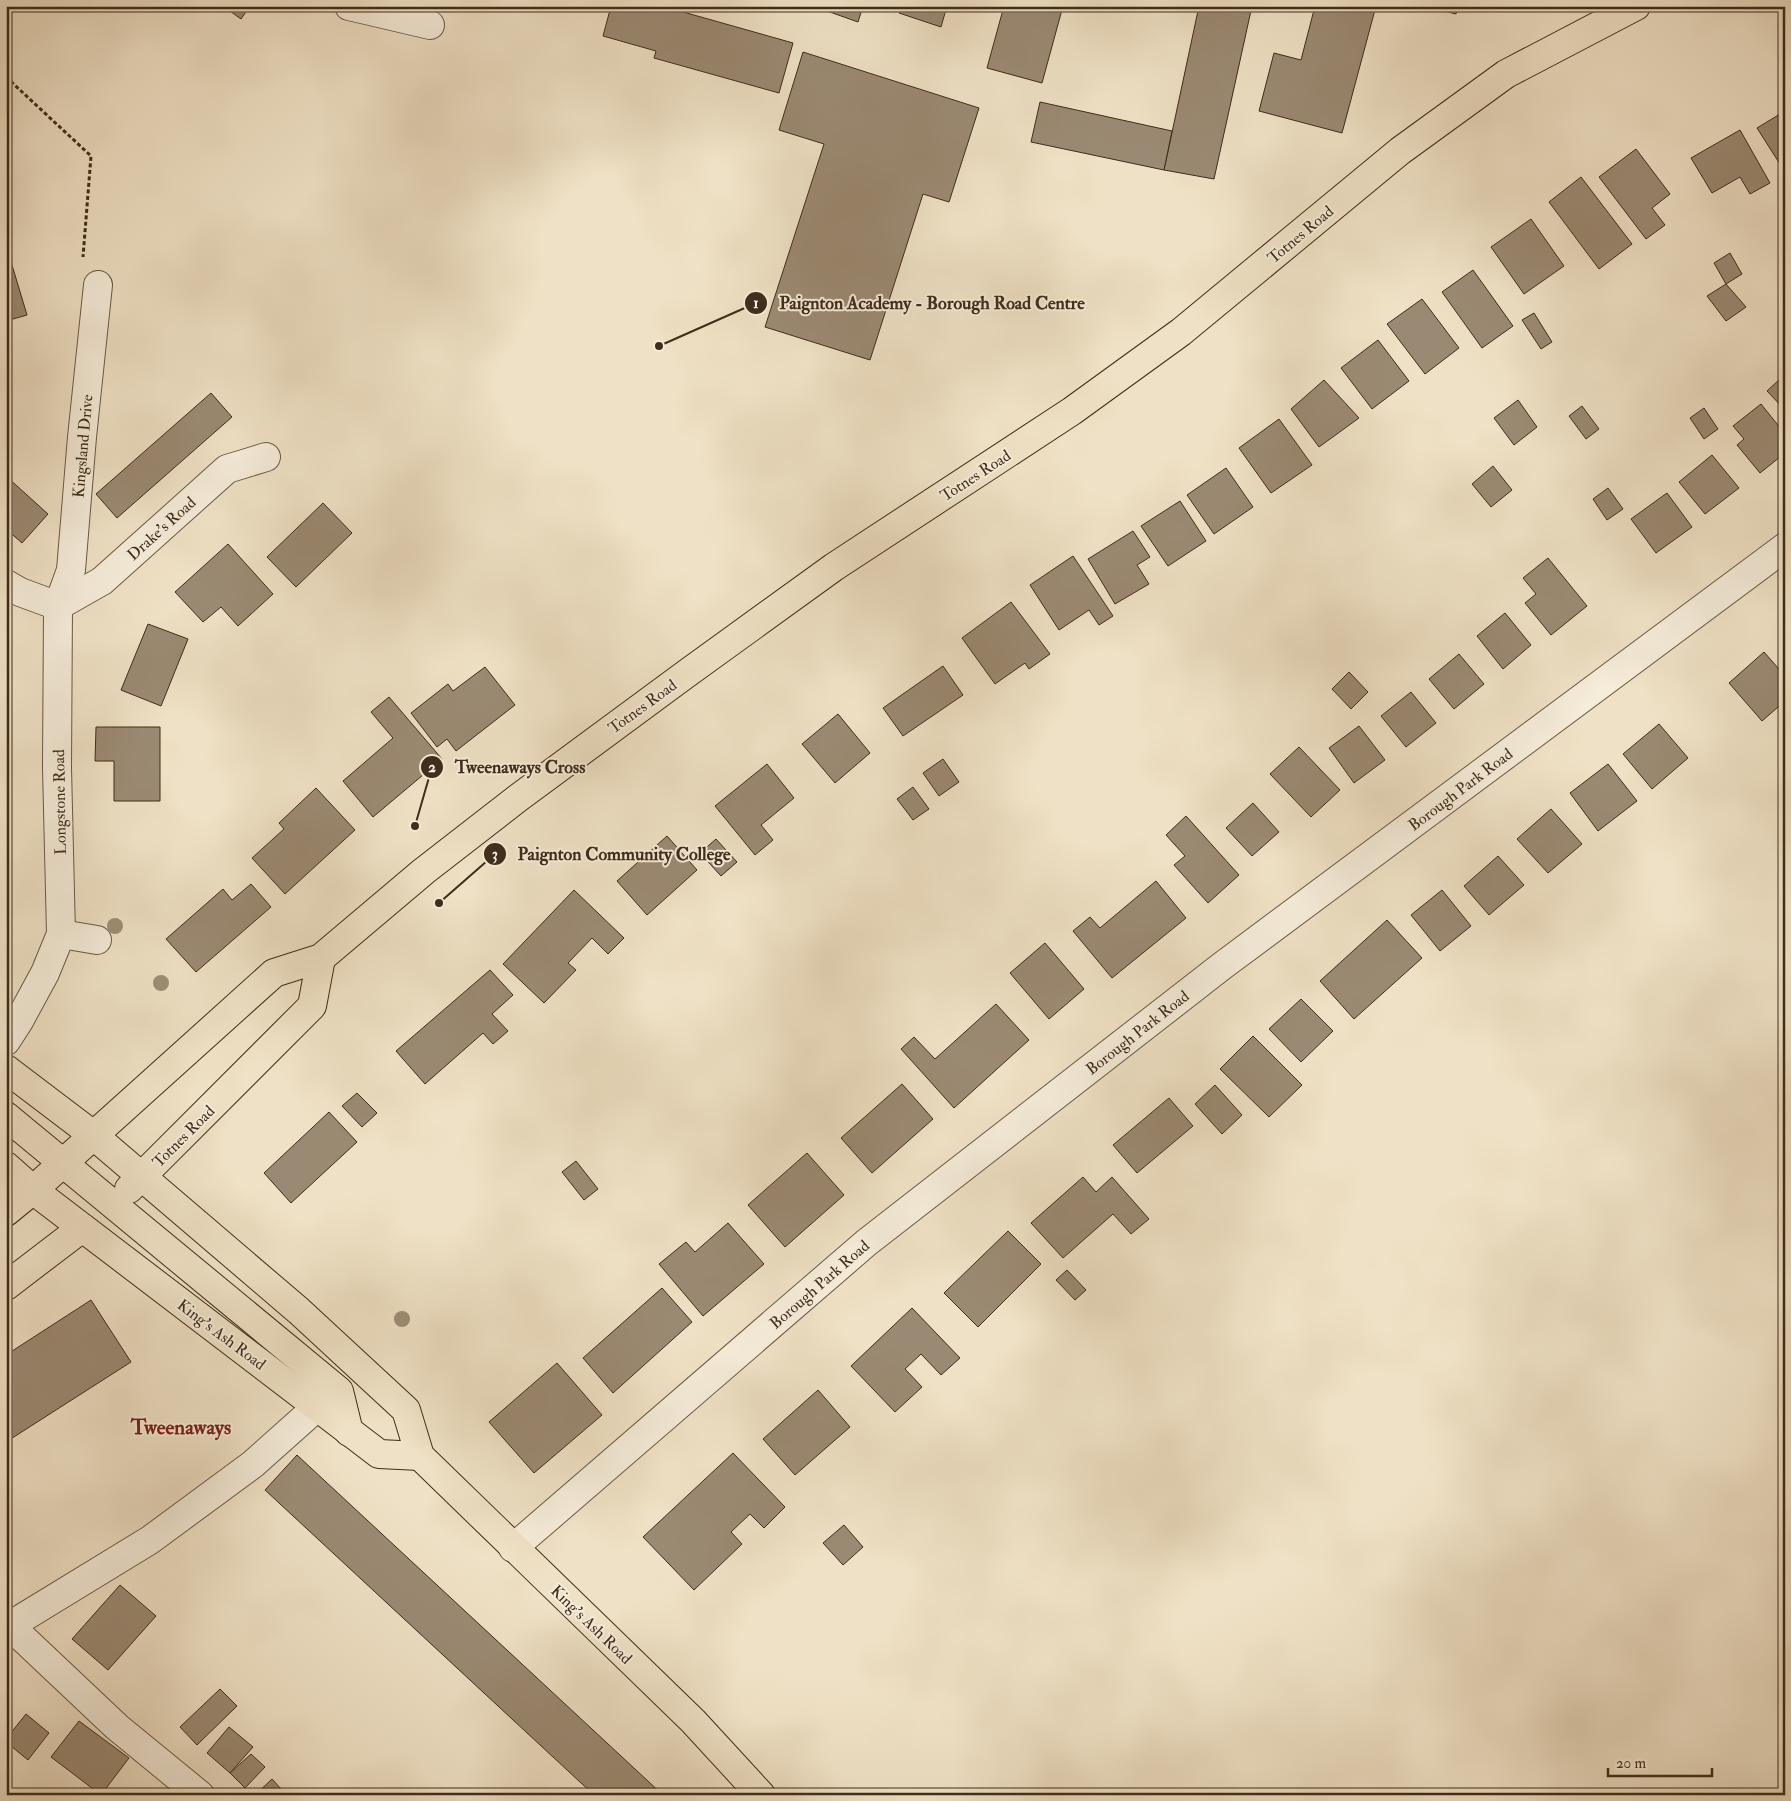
<svg xmlns="http://www.w3.org/2000/svg" width="1791" height="1801" font-family="'IM FELL Double Pica',serif">
  <rect width="100%" height="100%" fill="#efe1c5"/>
  <filter id="stains"><feTurbulence type="fractalNoise" baseFrequency=".004" numOctaves="4"/><feColorMatrix values="0 0 0 0 .2 0 0 0 0 .09 0 0 0 0 .02 0 0 0 .5 -.17"/></filter>
  <radialGradient id="worn" r=".72"><stop offset=".6" stop-color="#630" stop-opacity="0"/><stop offset="1" stop-color="#630" stop-opacity=".3"/></radialGradient>
  <g fill="#9b8a73" stroke="#3f2c1a">
    <path d="M223 6H250L241 19Z"/>
    <path d="M611 6H662L793 43 779 93 654 58 656 51 603 36Z"/>
    <path d="M813 6H863L858 22Z"/>
    <path d="M902 6H947L941 27 899 13Z"/>
    <path d="M1004 6H1063L1042 83 987 68Z"/>
    <path d="M1199 6H1252L1214 179 1164 170Z"/>
    <path d="M1315 6H1376L1342 133 1259 111 1274 53 1301 60Z"/>
    <path d="M1424 6H1458L1456 14Z"/>
    <path d="M803 52 979 108 949 202 923 194 870 360 765 327 824 144 779 130Z"/>
    <path d="M1040 102 1172 131 1164 170 1031 142Z"/>
    <path d="M1785 111V172L1757 128Z"/>
    <path d="M1740 130 1770 183 1750 194 1740 177 1712 193 1691 158Z"/>
    <path d="M1636 149 1670 194 1652 208 1665 225 1646 239 1599 177Z"/>
    <path d="M1581 177 1632 244 1599 269 1549 202Z"/>
    <path d="M1531 219 1564 266 1524 294 1491 247Z"/>
    <path d="M6 245 27 315 6 321Z"/>
    <path d="M1730 253 1742 274 1726 284 1714 263Z"/>
    <path d="M1473 270 1513 326 1482 348 1442 292Z"/>
    <path d="M1726 284 1746 307 1726 321 1707 296Z"/>
    <path d="M1422 299 1459 348 1425 374 1387 324Z"/>
    <path d="M1534 313 1552 342 1541 349 1522 320Z"/>
    <path d="M1378 340 1409 381 1372 409 1341 368Z"/>
    <path d="M1781 378 1785 382V410L1767 391Z"/>
    <path d="M1324 380 1359 418 1319 447 1291 409Z"/>
    <path d="M211 393 232 417 117 518 96 494Z"/>
    <path d="M1518 400 1537 427 1514 445 1494 418Z"/>
    <path d="M1761 404 1785 434V453L1760 473 1737 445 1744 439 1733 426Z"/>
    <path d="M1582 406 1599 429 1586 439 1569 416Z"/>
    <path d="M1704 408 1718 429 1704 439 1690 418Z"/>
    <path d="M1279 419 1312 465 1271 493 1239 448Z"/>
    <path d="M1712 455 1739 488 1705 514 1679 482Z"/>
    <path d="M1493 466 1512 490 1491 507 1472 484Z"/>
    <path d="M1226 468 1253 507 1214 534 1187 495Z"/>
    <path d="M6 476 48 514 22 543 6 529Z"/>
    <path d="M1608 488 1623 509 1607 520 1593 499Z"/>
    <path d="M1667 493 1692 527 1656 553 1631 519Z"/>
    <path d="M1180 501 1206 541 1168 566 1141 526Z"/>
    <path d="M323 503 352 533 296 587 267 557Z"/>
    <path d="M1133 531 1150 557 1137 565 1149 584 1115 604 1088 559Z"/>
    <path d="M228 544 273 594 238 626 221 607 203 622 175 592Z"/>
    <path d="M1073 556 1113 616 1099 625 1089 610 1059 630 1030 585Z"/>
    <path d="M1548 558 1587 606 1551 635 1525 603 1536 594 1523 578Z"/>
    <path d="M1011 602 1050 654 1029 669 1025 663 995 684 962 638Z"/>
    <path d="M1505 613 1531 645 1503 669 1477 636Z"/>
    <path d="M148 624 188 639 161 706 121 690Z"/>
    <path d="M1764 652 1785 676V701L1762 721 1729 683Z"/>
    <path d="M1459 654 1484 684 1454 709 1429 679Z"/>
    <path d="M943 666 963 695 903 736 883 708Z"/>
    <path d="M485 667 515 705 456 751 447 739 437 747 411 713 448 684 453 691Z"/>
    <path d="M1349 672 1368 692 1351 709 1332 689Z"/>
    <path d="M1411 692 1436 723 1406 747 1381 716Z"/>
    <path d="M389 697 442 759 373 817 343 781 393 738 371 712Z"/>
    <path d="M838 714 870 753 835 783 802 744Z"/>
    <path d="M1659 724 1688 758 1652 789 1623 754Z"/>
    <path d="M1359 726 1385 760 1354 783 1329 748Z"/>
    <path d="M96 727H160V801H114V761H95Z"/>
    <path d="M1299 747 1340 790 1311 817 1270 774Z"/>
    <path d="M943 759 959 782 939 796 923 773Z"/>
    <path d="M767 764 794 798 761 825 773 840 755 855 715 806Z"/>
    <path d="M1608 764 1637 801 1598 831 1570 793Z"/>
    <path d="M913 787 929 809 913 820 897 799Z"/>
    <path d="M316 788 355 830 285 894 252 858 284 829 279 823Z"/>
    <path d="M1253 803 1279 832 1252 856 1226 828Z"/>
    <path d="M1551 809 1582 844 1548 873 1517 839Z"/>
    <path d="M1186 816 1239 875 1208 903 1174 865 1185 856 1166 835Z"/>
    <path d="M667 836 697 870 647 915 617 881Z"/>
    <path d="M716 839 737 862 721 876 700 853Z"/>
    <path d="M1498 856 1524 885 1489 915 1464 886Z"/>
    <path d="M1156 881 1186 918 1112 978 1073 931 1090 917 1100 928Z"/>
    <path d="M251 884 271 907 196 972 166 939 223 889 232 900Z"/>
    <path d="M574 890 624 938 608 954 592 938 568 963 576 970 544 1003 503 964Z"/>
    <path d="M1442 890 1471 926 1440 951 1411 915Z"/>
    <path d="M1387 920 1422 958 1354 1019 1320 981Z"/>
    <path d="M1045 943 1084 989 1049 1019 1010 973Z"/>
    <path d="M490 970 513 995 492 1014 508 1031 493 1044 483 1033 425 1084 396 1051Z"/>
    <path d="M1301 999 1333 1031 1301 1062 1269 1029Z"/>
    <path d="M996 1004 1029 1040 954 1108 901 1049 914 1037 935 1059Z"/>
    <path d="M1253 1036 1302 1085 1269 1117 1220 1069Z"/>
    <path d="M902 1084 933 1119 872 1173 841 1138Z"/>
    <path d="M1215 1085 1242 1115 1222 1134 1195 1104Z"/>
    <path d="M357 1093 377 1113 362 1127 342 1106Z"/>
    <path d="M1169 1098 1193 1126 1137 1173 1113 1145Z"/>
    <path d="M329 1112 357 1142 291 1203 264 1173Z"/>
    <path d="M807 1153 844 1195 785 1247 748 1205Z"/>
    <path d="M576 1161 598 1189 584 1200 562 1172Z"/>
    <path d="M1083 1177 1096 1192 1112 1177 1149 1219 1131 1234 1113 1214 1063 1258 1031 1223Z"/>
    <path d="M728 1223 764 1264 703 1316 659 1264 686 1242 695 1252Z"/>
    <path d="M1008 1231 1041 1264 978 1327 944 1293Z"/>
    <path d="M1067 1270 1086 1290 1075 1300 1056 1280Z"/>
    <path d="M662 1288 692 1322 613 1393 583 1358Z"/>
    <path d="M91 1300 131 1362 6 1442V1355Z"/>
    <path d="M912 1308 960 1358 941 1375 921 1354 905 1369 922 1387 895 1412 851 1366Z"/>
    <path d="M557 1363 602 1415 534 1473 489 1422Z"/>
    <path d="M818 1390 850 1427 795 1475 763 1439Z"/>
    <path d="M733 1453 785 1507 764 1528 750 1514 731 1532 742 1544 694 1590 643 1537Z"/>
    <path d="M297 1455 663 1795H594L265 1490Z"/>
    <path d="M844 1525 863 1547 843 1565 823 1543Z"/>
    <path d="M120 1585 156 1616 108 1670 72 1639Z"/>
    <path d="M220 1689 237 1706 197 1745 180 1727Z"/>
    <path d="M26 1714 49 1733 28 1760 6 1742V1739Z"/>
    <path d="M79 1721 129 1758 101 1795 51 1757Z"/>
    <path d="M229 1727 253 1747 230 1773 207 1753Z"/>
    <path d="M251 1754 265 1767 245 1788 230 1773Z"/>
    <path d="M272 1779 281 1789 275 1795H255Z"/>
  </g>
  <g fill="none" stroke-linecap="round" stroke-linejoin="round">
    <g stroke="#6b5945" stroke-width="30">
      <g id="minor">
        <path d="M349 6 430 25"/>
        <path d="M6 584 20 592 58 606 57 768 61 934 45 973 19 1021 6 1041"/>
        <path d="M58 606 71 570 82 437 98 285"/>
        <path d="M58 606 102 581 227 469 266 457"/>
        <path d="M61 934 97 940"/>
        <path d="M513 1548 866 1243 1222 966 1785 547"/>
        <path d="M10 1626 117 1727 200 1795"/>
        <path d="M6 1628 150 1540 253 1464 318 1406"/>
      </g>
    </g>
    <g stroke="#3f2c1a" stroke-width="30">
      <g id="major">
        <path d="M6 1069 93 1135"/>
        <path d="M6 1166 33 1190 6 1212"/>
        <path d="M6 1286 82 1228"/>
      </g>
    </g>
    <g stroke="#3f2c1a" stroke-width="30">
      <g id="highway">
        <path d="M6 1116 339 1391 349 1432"/>
        <path d="M93 1135 299 1311 406 1410 420 1456 693 1721 761 1795"/>
        <path d="M129 1189 312 1006 321 958"/>
        <path d="M420 1456 379 1454 33 1190 274 973 321 958 424 871 518 798 686 674 834 567 1072 411 1181 332 1400 151 1506 74 1636 6"/>
      </g>
    </g>
    <g stroke="#3f2c1a" stroke-width="3" stroke-dasharray="4 2.5" stroke-linecap="butt">
      <path d="M6 10 12 6"/>
      <path d="M6 77 91 156 83 257"/>
    </g>
    <use href="#minor" stroke="#f5ecd9" stroke-width="28"/>
    <use href="#major" stroke="#efe1c5" stroke-width="28"/>
    <use href="#highway" stroke="#efe1c5" stroke-width="28"/>
  </g>
  <g fill="#9e8e76">
    <circle cx="115" cy="926" r="8"/>
    <circle cx="161" cy="983" r="8"/>
    <circle cx="402" cy="1319" r="8"/>
  </g>
  <g text-anchor="middle" stroke-width="4" stroke-linejoin="round" paint-order="stroke">
    <g font-size="16" fill="#3f2c1a" stroke="#f5ecd9">
      <text transform="translate(1300 234) rotate(-40)" y="6">Totnes Road</text>
      <text transform="translate(82 446) rotate(-85)" y="6">Kingsland Drive</text>
      <text transform="translate(975 475) rotate(-33)" y="6">Totnes Road</text>
      <text transform="translate(161 528) rotate(-42)" y="6">Drake's Road</text>
      <text transform="translate(642 706) rotate(-36)" y="6">Totnes Road</text>
      <text transform="translate(1460 789) rotate(-37)" y="6">Borough Park Road</text>
      <text transform="translate(59 802) rotate(-91)" y="6">Longstone Road</text>
      <text transform="translate(1137 1032) rotate(-38)" y="6">Borough Park Road</text>
      <text transform="translate(183 1136) rotate(-45)" y="6">Totnes Road</text>
      <text transform="translate(819 1284) rotate(-41)" y="6">Borough Park Road</text>
      <text transform="translate(222 1334) rotate(37)" y="6">King's Ash Road</text>
      <text transform="translate(592 1624) rotate(44)" y="6">King's Ash Road</text>
    </g>
    <g font-size="21" font-weight="bold" fill="#7a1f14" stroke="#f5ecd9">
      <text x="181" y="1434">Tweenaways</text>
    </g>
  </g>
  <path fill="none" stroke="#3f2c1a" stroke-width="2" d="M659 346L756 303M415 826L432 767M439 903L495 854"/>
  <g fill="#3f2c1a" stroke="#f5ecd9" stroke-width="2">
    <circle cx="659" cy="346" r="5"/>
    <circle cx="415" cy="826" r="5"/>
    <circle cx="439" cy="903" r="5"/>
    <circle cx="756" cy="303" r="12"/>
    <circle cx="432" cy="767" r="12"/>
    <circle cx="495" cy="854" r="12"/>
  </g>
  <g font-size="15" text-anchor="middle" font-weight="bold" fill="#fff">
    <text x="756" y="308">1</text>
    <text x="432" y="772">2</text>
    <text x="495" y="859">3</text>
  </g>
  <g font-size="18" text-anchor="middle" font-weight="bold" fill="#3f2c1a" stroke="#f5ecd9" stroke-width="4" stroke-linejoin="round" paint-order="stroke">
    <text x="932" y="309">Paignton Academy - Borough Road Centre</text>
    <text x="520" y="773">Tweenaways Cross</text>
    <text x="624" y="860">Paignton Community College</text>
  </g>
  <rect width="1791" height="1801" fill="none" stroke="#efe1c5" stroke-width="25"/>
  <rect x="8" y="8" width="1776" height="1786" fill="none" stroke="#3f2c1a" stroke-width="2.5"/>
  <rect x="12" y="12" width="1766" height="1776" fill="none" stroke="#3f2c1a"/>
  <path d="M1608 1768v8h104v-8" fill="none" stroke="#3f2c1a" stroke-width="2.5"/>
  <text x="1616" y="1768" font-size="15" fill="#3f2c1a" stroke="#f5ecd9" stroke-width="4" paint-order="stroke">20 m</text>
  <rect width="100%" height="100%" filter="url(#stains)"/>
  <rect width="100%" height="100%" fill="url(#worn)"/>
</svg>
